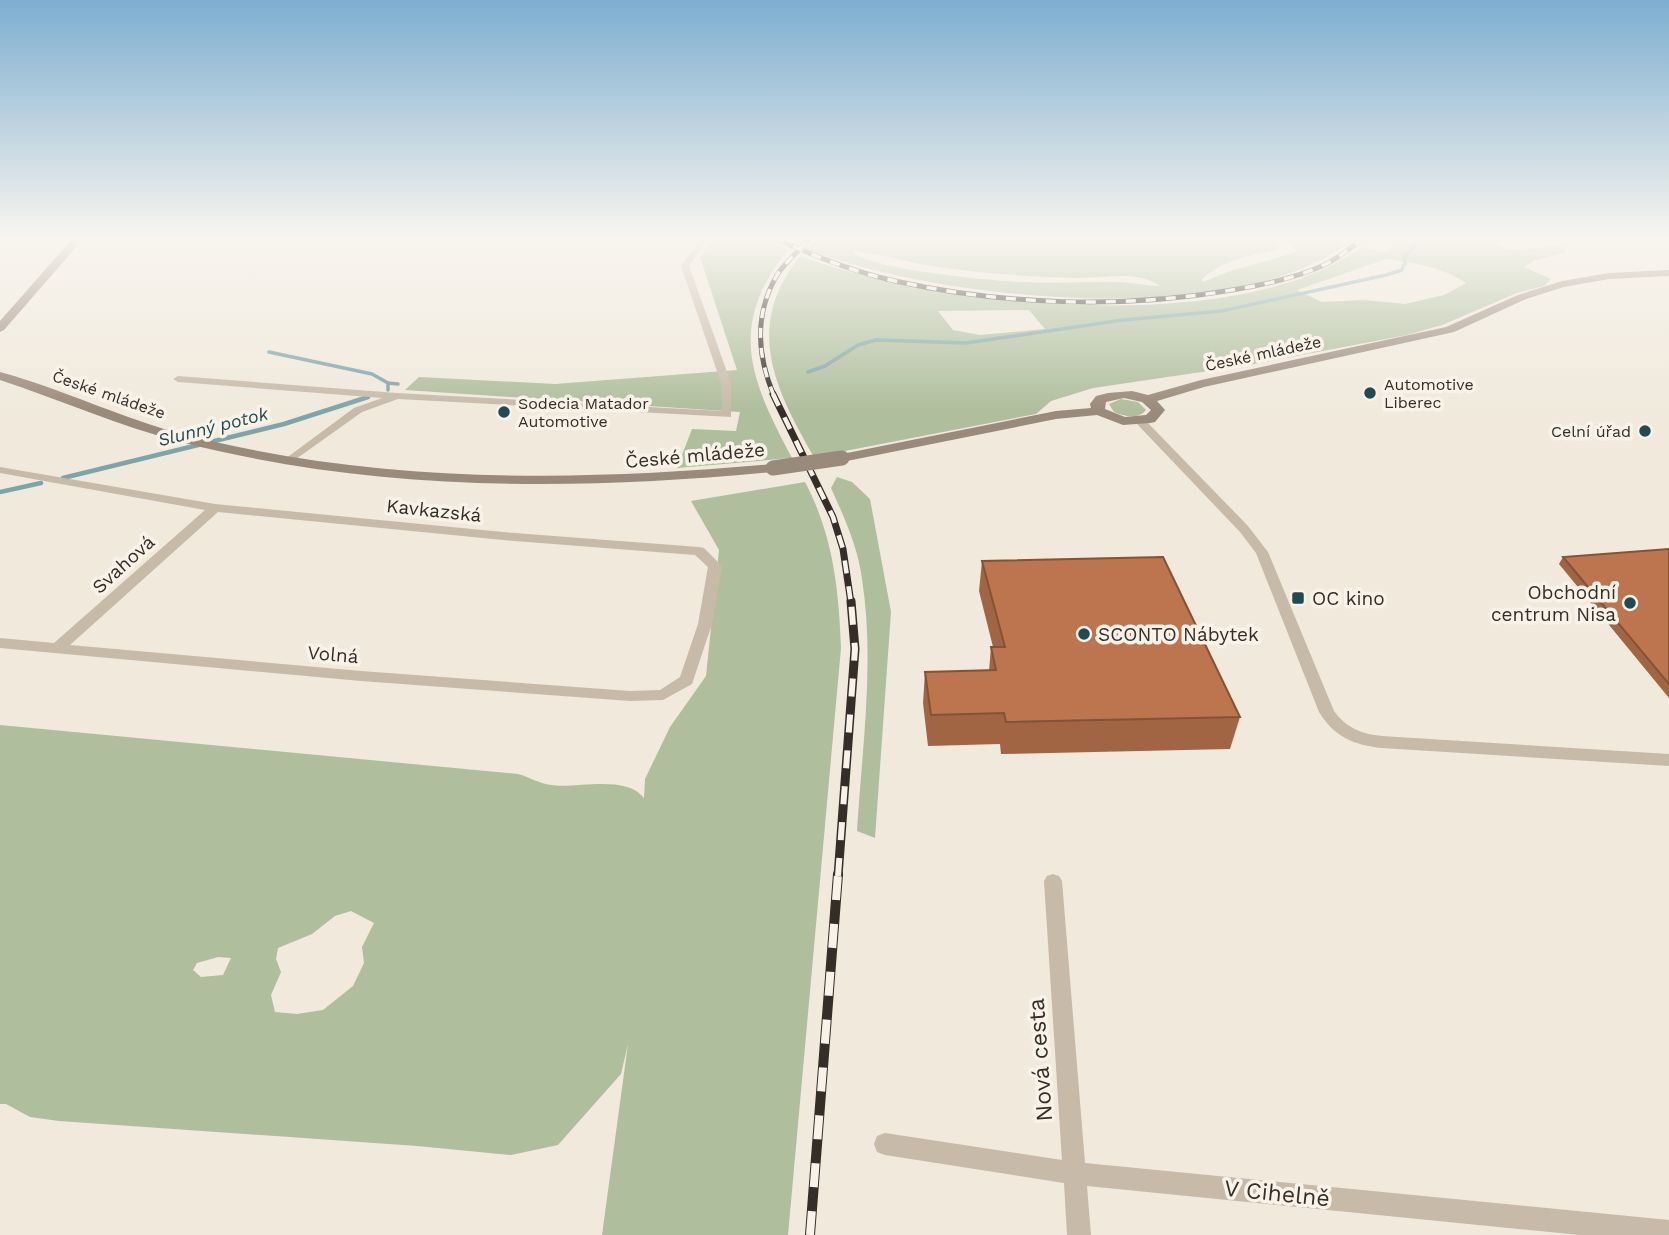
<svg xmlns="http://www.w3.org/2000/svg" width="1669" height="1235" font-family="'Work Sans',sans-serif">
  <rect width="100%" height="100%" fill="#f0e9dc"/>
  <g fill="#afbe9d" fill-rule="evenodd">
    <path d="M713 238H767L788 250C726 326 751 381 792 458L677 468 692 429 736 431 740 412 405 390 419 377 555 384 737 370 700 257Z"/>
    <path d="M818 238H1274L1280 248 1274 251C1246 256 1223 260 1202 279L1203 282 1227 272 1297 252 1286 238H1322L1345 245C1227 331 935 299 806 249ZM853 251C880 253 905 262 932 266 979 273 1028 277 1077 278 1104 279 1136 269 1160 286 1147 286 1132 282 1118 282 1086 281 1054 284 1022 282 993 281 864 269 853 251Z"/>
    <path d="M1403 238H1496V244C1515 258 1544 242 1566 248V252L1533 261 1524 267 1551 279 1544 286 1517 293 1442 325 1407 335 1249 365 1093 388 1051 401 1036 414 814 457C774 387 744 327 800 256 939 307 1236 339 1362 247L1384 252ZM1386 259C1412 262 1445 268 1466 283L1444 295 1405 304 1365 300 1322 302 1297 290ZM1029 310 1045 329 980 335 953 330 938 311Z"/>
    <path d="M1121 399 1138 402 1146 410C1139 419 1125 417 1114 412L1109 404Z"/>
    <path d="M837 477 852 482 870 499 891 612 875 838 857 831C862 748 875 662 862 579 858 547 844 517 831 488Z"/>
    <path d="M805 482C833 535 839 590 841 648L788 1235H602L628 1044 621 1074 558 1145 511 1155 417 1146 59 1121 30 1117 6 1104H0V725L518 774C529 777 540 784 551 785 575 789 626 774 644 798L645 779 670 727 706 676 719 550 691 501ZM351 911 374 923 362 947 364 963 353 986 323 1010 297 1014 275 1012 271 995 281 972 276 959 278 948 312 934 335 916ZM218 957 231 958 223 975 201 977 193 970 197 963Z"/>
  </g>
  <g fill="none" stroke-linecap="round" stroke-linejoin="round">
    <g stroke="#7ea4ab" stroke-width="3.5">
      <path d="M1405 264 1404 258 1421 238"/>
      <path d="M269 352 372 374 388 383"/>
      <path d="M808 372 825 366 858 345 876 340 966 343 1123 320 1222 311 1386 275 1402 270 1403 266"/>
      <path d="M388 390V383L398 384"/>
    </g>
    <g stroke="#7ea4ab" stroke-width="4.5">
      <path d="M63 478 284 424 368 397"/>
      <path d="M0 492 41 483"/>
    </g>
    <g fill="#c7baa9" fill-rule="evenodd">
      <path d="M701 238H709L689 266 731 383V417L398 399 362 412 289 464 283 461 285 459 354 408 382 398 178 382 173 379 178 376 397 393 722 411 721 383 681 266Z"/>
      <path d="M1141 419 1145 420 1248 526 1268 552 1334 711C1346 728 1362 734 1382 736L1669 754V766L1382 748C1354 745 1334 737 1319 712L1256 553 1240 532 1137 424V420Z"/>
      <path d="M0 467 215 504 503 532 699 547 704 548 722 566 712 624 692 684 663 700 630 701 361 681 0 648V638L54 643 205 510 0 473ZM218 512 503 540 695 555 708 567 698 624 680 677 660 690 630 691 361 671 70 645Z"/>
      <path d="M1053 874 1059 876 1062 881 1085 1163 1669 1220V1235H1580L1087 1186 1091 1235H1067L1064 1183 885 1155 877 1152 874 1144 877 1136 885 1133 1062 1160 1044 881 1047 876Z"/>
    </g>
    <g fill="#9a8a7b" fill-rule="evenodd">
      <path d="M73 238H84L4 330 0 332V321Z"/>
      <path d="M1669 270V276L1609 279 1564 287 1526 299 1454 332 1204 387 1157 401 1165 410 1155 422 1150 423 1123 425 1097 415 1056 419 842 462 835 458 842 454 1056 411 1091 408 1090 404 1096 396 1108 393 1132 391 1148 395 1201 380 1446 327 1518 295 1562 281 1609 273ZM1124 398 1142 402 1151 410 1146 415 1125 417 1105 409 1106 402Z"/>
      <path d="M0 372C63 389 123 419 186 435 379 484 577 482 773 464L780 468 773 472C575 491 375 492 181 442 119 426 61 400 0 380Z"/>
    </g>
    <g stroke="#352e28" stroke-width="5">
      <g id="rail-far3">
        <path d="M775 238C814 256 853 272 895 281 1004 305 1122 309 1232 290 1263 285 1296 278 1324 265 1339 258 1351 247 1364 238"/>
        <path d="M774 396C757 355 754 315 777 275 785 262 800 250 810 238"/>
      </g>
    </g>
    <g stroke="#352e28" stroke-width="7">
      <path id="rail-far2" d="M773 394 833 517 843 549 851 603"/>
    </g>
    <g stroke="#352e28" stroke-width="9">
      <path id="rail-far1" d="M838 876 855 649 851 601"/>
    </g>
    <g stroke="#352e28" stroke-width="10">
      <path id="rail" d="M810 1235 838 874"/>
    </g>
    <use href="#rail-far3" stroke="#f8f2e8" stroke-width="3.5" stroke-dasharray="10" stroke-linecap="butt"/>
    <use href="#rail-far2" stroke="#f8f2e8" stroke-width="4.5" stroke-dasharray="13" stroke-linecap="butt"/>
    <use href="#rail-far1" stroke="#f8f2e8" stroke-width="6" stroke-dasharray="18" stroke-linecap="butt"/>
    <use href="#rail" stroke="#f8f2e8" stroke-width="8" stroke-dasharray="24" stroke-linecap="butt"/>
    <path stroke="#9a8a7b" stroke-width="15" d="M773 468 842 458"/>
  </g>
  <g fill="#a26543">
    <path d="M1669 549V698L1559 564 1563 557Z"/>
    <path d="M982 561 1240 717 1230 749 1001 754 1000 744 928 746 923 703 925 672 989 671 991 647H993L979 591Z"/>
  </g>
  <g fill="#bc754e" stroke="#845237" stroke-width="2">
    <path d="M1669 549V684L1563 557Z"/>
    <path d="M1163 557 1240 717 1006 722 1004 713 931 715 925 672 996 670 991 647H1005L982 561Z"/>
  </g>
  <linearGradient id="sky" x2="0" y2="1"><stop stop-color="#7daed0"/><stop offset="0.58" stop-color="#f8f5ef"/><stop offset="1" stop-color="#f8f5ef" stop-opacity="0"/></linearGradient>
  <rect width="1669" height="411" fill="url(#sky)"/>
  <g fill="#214a53" stroke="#f8f2e8" stroke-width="2.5">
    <circle cx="1370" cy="393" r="7"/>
    <circle cx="504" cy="412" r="7"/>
    <circle cx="1645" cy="431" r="7"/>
    <rect x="1291" y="591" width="14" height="14" rx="3.5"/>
    <circle cx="1630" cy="603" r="7"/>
    <circle cx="1084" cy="634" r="7"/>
  </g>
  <g text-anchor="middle" stroke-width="7" stroke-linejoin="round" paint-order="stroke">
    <g font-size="16" fill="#352e28" stroke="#f8f2e8">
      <text transform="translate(1263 353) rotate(-12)" y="6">České mládeže</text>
      <text transform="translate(109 394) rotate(19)" y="6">České mládeže</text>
    </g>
    <g font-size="16" fill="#352e28" stroke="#f8f2e8" text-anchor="start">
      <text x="1384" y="390">Automotive<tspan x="1384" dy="18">Liberec</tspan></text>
      <text x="518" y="409">Sodecia Matador<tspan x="518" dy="18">Automotive</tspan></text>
      <text x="1631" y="437" text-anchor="end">Celní úřad</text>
    </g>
    <g font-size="18" font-style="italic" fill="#214a53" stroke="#f8f2e8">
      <text transform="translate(213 427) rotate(-14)" y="6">Slunný potok</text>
    </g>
    <g font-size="19" fill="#352e28" stroke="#f8f2e8">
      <text transform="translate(695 455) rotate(-5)" y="7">České mládeže</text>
      <text transform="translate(434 510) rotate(6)" y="7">Kavkazská</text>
      <text transform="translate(123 564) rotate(-42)" y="7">Svahová</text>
      <text transform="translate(333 654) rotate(5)" y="7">Volná</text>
    </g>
    <g font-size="19" fill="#352e28" stroke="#f8f2e8" text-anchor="start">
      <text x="1616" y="599" text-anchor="end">Obchodní<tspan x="1616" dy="22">centrum Nisa</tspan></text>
      <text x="1312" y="605">OC kino</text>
      <text x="1098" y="641">SCONTO Nábytek</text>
    </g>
    <g font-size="23" fill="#352e28" stroke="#f8f2e8">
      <text transform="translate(1040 1060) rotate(-94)" y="8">Nová cesta</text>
      <text transform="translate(1277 1193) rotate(6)" y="8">V Cihelně</text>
    </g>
  </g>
</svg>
